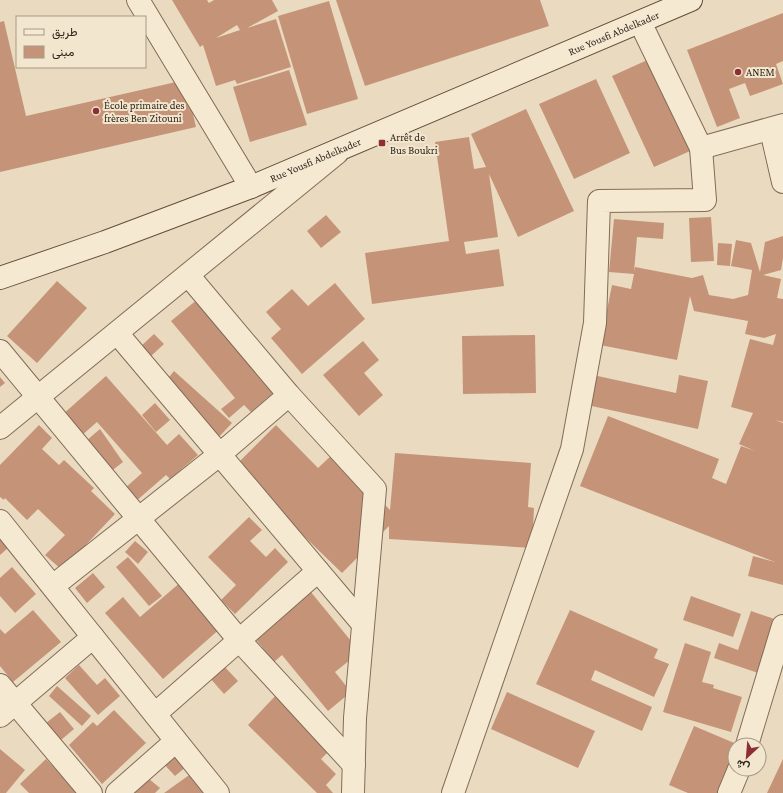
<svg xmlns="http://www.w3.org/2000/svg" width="783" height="793" font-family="'Crimson Pro',Vazirmatn,serif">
  <rect width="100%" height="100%" fill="#eadbc0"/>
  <g fill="#c59478" fill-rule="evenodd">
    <path d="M172 0H207L209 3 214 0H272L278 11 247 28 276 19 291 67 237 84 235 80 216 86 203 45 200 47ZM237 25 240 30 216 38Z"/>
    <path d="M336 0H540L549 26 365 86Z"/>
    <path d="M329 1 358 99 307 114 278 16Z"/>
    <path d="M783 13V61L776 64 783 84 750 96 745 83 729 89 740 118 717 127 687 50Z"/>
    <path d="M4 21 26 116 185 80 196 127 0 172V22Z"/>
    <path d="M665 52 706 144 654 167 612 76Z"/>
    <path d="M289 70 307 125 250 142 233 87Z"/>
    <path d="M596 79 630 153 574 179 539 104Z"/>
    <path d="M526 109 574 211 518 237 489 174 498 237 464 242 466 254 499 249 504 286 372 304 365 253 449 241 435 142 469 137 474 169 486 167 471 134Z"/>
    <path d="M326 215 341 232 321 248 307 231Z"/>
    <path d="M711 217 714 261 691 262 689 218Z"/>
    <path d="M614 219 664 223 663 239 637 237 634 272 635 267 692 278 703 275 709 295 733 299 748 295 752 270 731 266 736 240 751 243 760 272 765 242 783 236V258L781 270 763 275 781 279 777 298 783 299V422L775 420 783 423V585L748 576 753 556 775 562 580 486 608 416 719 459 712 478 726 484 741 446 755 451 739 444 753 413 731 407 750 339 773 345 776 334 764 338 745 334 748 321 694 311 690 296 677 360 600 345 612 285 631 289 634 274 609 272Z"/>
    <path d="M718 243 732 244 730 266 717 265Z"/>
    <path d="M57 281 87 308 37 363 7 336Z"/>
    <path d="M335 283 365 319 302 374 271 338 281 329 266 312 292 289 308 306Z"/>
    <path d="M209 290 286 382 251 412 244 405 229 418 221 409 235 398 171 321Z"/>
    <path d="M154 334 164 344 150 357 140 347Z"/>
    <path d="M535 335 536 393 463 394 462 336Z"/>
    <path d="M363 341 379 360 364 373 383 395 359 416 323 375Z"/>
    <path d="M174 371 232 423 218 438 165 382Z"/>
    <path d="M593 375 676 393 679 375 708 381 698 429 587 405Z"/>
    <path d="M106 376 167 445 179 434 198 455 170 479 166 475 135 502 124 489 142 473 97 422 81 436 62 415Z"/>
    <path d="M0 377 5 383 0 387Z"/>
    <path d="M155 403 170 420 156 432 142 415Z"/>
    <path d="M39 425 52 438 42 449 59 465 64 460 94 488 91 491 115 514 62 570 45 555 65 535 38 509 27 520 5 498 4 500 0 497V465Z"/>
    <path d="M276 425 318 468 334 453 390 510 395 453 531 463 528 507 534 508 532 548 389 539V526L342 573 248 482 253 476 239 462Z"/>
    <path d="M100 429 123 462 110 472 86 441Z"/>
    <path d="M249 517 262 530 250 541 266 557 275 548 288 562 235 614 221 600 236 585 208 557Z"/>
    <path d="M0 525 15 542 0 555Z"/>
    <path d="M135 541 148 552 138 564 125 552Z"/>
    <path d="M128 557 162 596 149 606 116 567Z"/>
    <path d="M12 567 36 594 15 613 0 596V578Z"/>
    <path d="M93 573 105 587 87 603 75 588Z"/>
    <path d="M182 581 222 627 163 679 105 613 123 597 140 617Z"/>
    <path d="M306 586 360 652 335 672 351 692 328 711 282 655 274 662 250 632Z"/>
    <path d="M691 596 741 614 733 637 683 620Z"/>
    <path d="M33 610 61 642 13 682 0 666V629L5 634Z"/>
    <path d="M570 610 658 649 654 658 669 664 654 697 595 670 591 680 652 707 642 731 536 684Z"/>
    <path d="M751 611 783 622 770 677 714 658 719 643 738 650Z"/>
    <path d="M685 643 711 652 702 682 714 685 713 688 742 697 731 732 663 712Z"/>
    <path d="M222 664 238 681 224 694 209 677Z"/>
    <path d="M79 665 97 685 105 678 120 696 98 715 65 678Z"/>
    <path d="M57 686 91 716 82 726 49 696Z"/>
    <path d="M507 692 595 731 578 768 491 729Z"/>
    <path d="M278 693 333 747 321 759 336 774 326 785 333 793H317L248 725Z"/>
    <path d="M114 710 146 743 102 784 69 745 93 722 97 726Z"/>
    <path d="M60 712 74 729 61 740 46 723Z"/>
    <path d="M694 726 739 745H735V753L718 793H688L669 785Z"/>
    <path d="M178 746 192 762 175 776 161 761Z"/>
    <path d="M0 749 25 770 6 793H0Z"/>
    <path d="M46 759 78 793H29L20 784Z"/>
    <path d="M783 759V793H767Z"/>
    <path d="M199 768 218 793H164Z"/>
    <path d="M143 774 160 788 155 793H127Z"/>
  </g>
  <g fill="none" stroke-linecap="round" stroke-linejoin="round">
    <g stroke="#816c59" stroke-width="24">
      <g id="street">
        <path d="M138 0 251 187"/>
        <path d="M640 22 701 148 783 125"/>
        <path d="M771 130 783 182"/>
        <path d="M188 275 289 395 375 489 355 718 353 793"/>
        <path d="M117 333 362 623"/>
        <path d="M0 351 239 640 354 765"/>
        <path d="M0 428 337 153"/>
        <path d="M0 521 218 793"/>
        <path d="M53 586 219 455 289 395"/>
        <path d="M0 685 91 793"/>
        <path d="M155 714 318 571"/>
        <path d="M0 716 93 637"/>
        <path d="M747 745 783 626"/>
        <path d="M117 793 176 741"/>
        <path d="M453 793 572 449 595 323 599 201 705 200 701 148"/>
        <path d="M729 793 739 769"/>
      </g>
    </g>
    <g stroke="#634d3d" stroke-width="24">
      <g id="secondary">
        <path id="s1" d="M0 278 105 242 251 187 691 0"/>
      </g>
    </g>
    <use href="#street" stroke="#f6e9d2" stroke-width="22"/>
    <use href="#secondary" stroke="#f6e9d2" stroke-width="22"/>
  </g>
  <g fill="#8c2e34" stroke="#f2e6ce" stroke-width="1.5">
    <circle cx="738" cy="72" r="4"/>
    <circle cx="96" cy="111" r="4"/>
    <rect x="378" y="139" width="8" height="8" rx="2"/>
  </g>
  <g text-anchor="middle" stroke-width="4" stroke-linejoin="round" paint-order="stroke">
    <g font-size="11" fill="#32261d" stroke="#f2e6ce">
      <text dy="4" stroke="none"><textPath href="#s1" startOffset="661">Rue Yousfi Abdelkader</textPath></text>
      <text dy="4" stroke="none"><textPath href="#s1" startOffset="337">Rue Yousfi Abdelkader</textPath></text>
    </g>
    <g font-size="11" fill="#32261d" stroke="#f2e6ce" text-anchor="start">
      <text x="746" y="76">ANEM</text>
      <text x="104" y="109">École primaire des<tspan x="104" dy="13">frères Ben Zitouni</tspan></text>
      <text x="390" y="141">Arrêt de<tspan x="390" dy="13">Bus Boukri</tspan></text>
    </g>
  </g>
  <rect x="16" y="16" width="130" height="52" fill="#f2e6ce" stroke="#a59987"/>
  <rect x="24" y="29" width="20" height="6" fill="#f6e9d2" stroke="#a59987"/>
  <text x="52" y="36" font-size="12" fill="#32261d">طريق</text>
  <rect x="24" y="46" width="20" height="12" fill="#c59478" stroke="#a59987"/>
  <text x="52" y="56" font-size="12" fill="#32261d">مبنى</text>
  <g transform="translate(747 757) rotate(206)"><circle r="19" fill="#f2e6ce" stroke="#a59987"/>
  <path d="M0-3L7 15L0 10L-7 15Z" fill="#8c2e34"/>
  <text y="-6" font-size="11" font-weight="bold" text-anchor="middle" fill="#32261d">ش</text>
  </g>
</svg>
